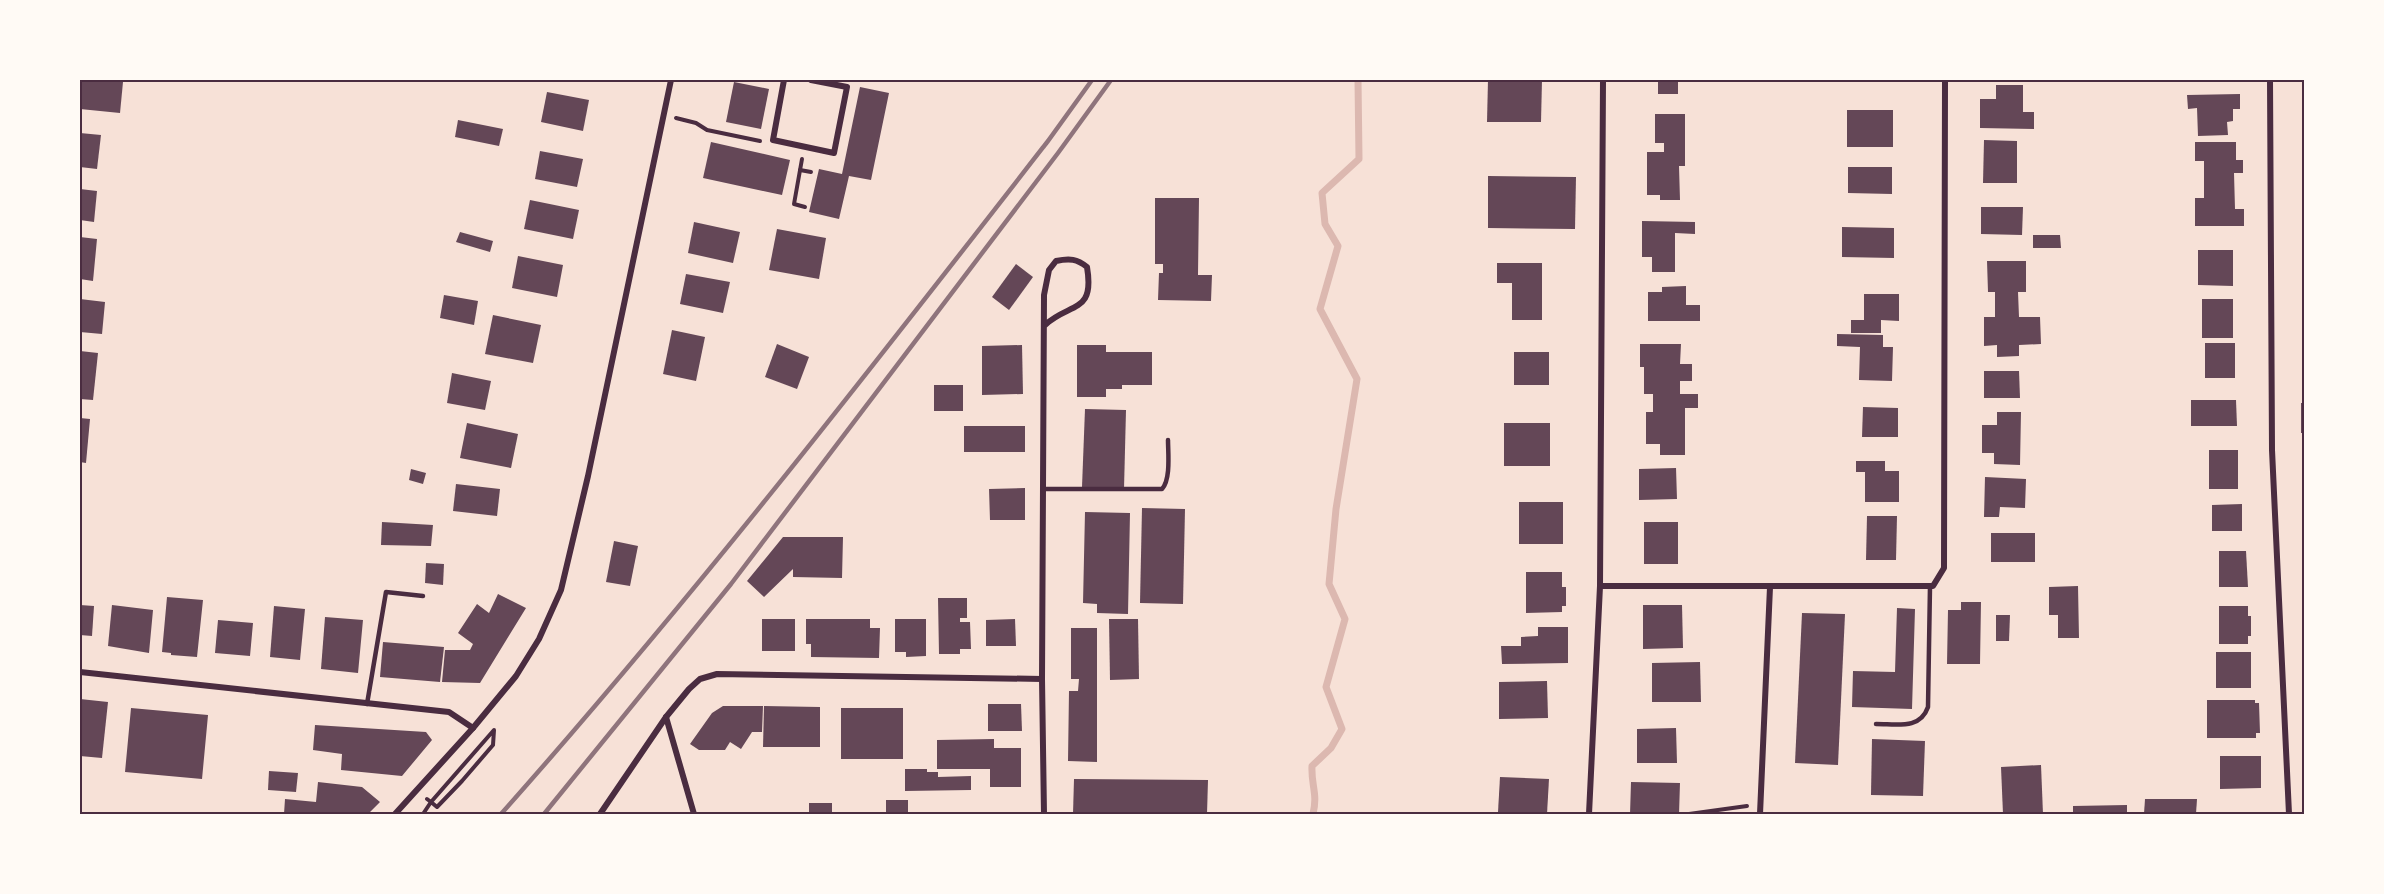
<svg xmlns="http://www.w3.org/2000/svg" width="2384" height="894" font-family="'Work Sans',sans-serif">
  <rect width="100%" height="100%" fill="#f7e1d7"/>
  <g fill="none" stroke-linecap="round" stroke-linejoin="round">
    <path stroke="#dcb8b0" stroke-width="7" d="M1313 814C1318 793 1311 786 1312 766L1331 748 1342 729 1326 687 1345 619 1329 584 1336 509 1357 379 1320 309 1338 246 1325 224 1322 193 1359 159 1358 80"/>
  </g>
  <g fill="#644757">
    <path d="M82 80 123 82 120 113 80 109Z"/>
    <path d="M1488 80H1542L1541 122H1487Z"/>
    <rect x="1658" y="80" width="20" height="14"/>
    <path d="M734 82 769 89 761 129 726 122Z"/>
    <path d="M1996 85H2023V112H2034V129L1980 128V99H1996Z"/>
    <path d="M860 87 889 93 871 180 849 176 839 219 809 212 819 169 842 174Z"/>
    <path d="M547 92 589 100 583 131 541 122Z"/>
    <path d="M2240 94V109H2233V121L2227 122 2228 135 2198 136 2197 108 2188 109 2187 95Z"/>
    <rect x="1847" y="110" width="46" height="37"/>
    <path d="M1655 114H1685V166H1679L1680 200H1660V195H1647V152H1664V143H1655Z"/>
    <path d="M458 120 503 129 499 146 455 137Z"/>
    <path d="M80 133 101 135 97 169 80 167Z"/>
    <path d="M1984 140 2017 141V183H1983Z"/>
    <path d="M711 142 790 160 782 195 703 178Z"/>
    <path d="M2195 142H2236V160H2243V173H2234L2235 209H2244V226H2195V198H2204V161H2195Z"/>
    <path d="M540 151 583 159 577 187 535 179Z"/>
    <path d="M1848 167H1892V194L1848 193Z"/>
    <path d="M1488 176 1576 177 1575 229 1488 228Z"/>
    <path d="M80 189 97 191 94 222 80 220Z"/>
    <path d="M1155 198H1199L1198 275H1212L1211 301 1158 300 1159 273H1163V264H1155Z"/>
    <path d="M530 200 579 210 573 239 524 229Z"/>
    <path d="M1981 207H2023L2022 235 1981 234Z"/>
    <path d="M1642 221 1695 222V234L1675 233V272H1652V257H1642Z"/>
    <path d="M694 222 740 232 733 263 688 253Z"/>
    <path d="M1842 227 1894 228V258L1842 257Z"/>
    <path d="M777 229 826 238 819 279 769 270Z"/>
    <path d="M460 232 493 241 490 252 456 242Z"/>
    <path d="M2033 235H2060L2061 248H2033Z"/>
    <path d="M80 237 97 239 93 281 80 279Z"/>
    <path d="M2198 250H2233V286L2198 285Z"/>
    <path d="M518 256 563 265 557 297 512 288Z"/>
    <path d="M1987 261H2026V292H2018L2019 317H2040L2041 344 2019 345V356L1997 357V345L1984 346V317H1995V292H1988Z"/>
    <path d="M1497 263H1542V320H1512V283H1497Z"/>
    <path d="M1016 264 1033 277 1009 310 992 297Z"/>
    <path d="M686 274 730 282 723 313 680 304Z"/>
    <path d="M1686 286V305H1700V321H1648V292H1662V287Z"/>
    <path d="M1864 294H1899V321L1881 320V333H1851V320H1864Z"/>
    <path d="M444 295 478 301 474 325 440 318Z"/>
    <path d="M80 299 105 302 102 334 80 332Z"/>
    <rect x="2202" y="299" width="31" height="39"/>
    <path d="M493 315 541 325 533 363 485 354Z"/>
    <path d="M672 330 705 337 696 381 663 374Z"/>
    <path d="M1837 334 1883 335V347H1893L1892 381 1859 380 1860 347 1837 346Z"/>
    <rect x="2205" y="343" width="30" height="35"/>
    <path d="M777 344 809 357 797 389 765 377Z"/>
    <path d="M1640 344H1681L1680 364H1692V381H1680V394H1698V408H1685V455H1660V444H1646V412H1653V394H1644V367H1640Z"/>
    <path d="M1022 345 1023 394 982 395V346Z"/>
    <path d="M1077 345H1106V352H1152V385H1122V389H1106V397H1077Z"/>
    <path d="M80 351 98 353 93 400 80 399Z"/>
    <rect x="1514" y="352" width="35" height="33"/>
    <path d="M1984 371H2019L2020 398H1984Z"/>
    <path d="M452 373 491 381 485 410 447 403Z"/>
    <rect x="934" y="385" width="29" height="26"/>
    <path d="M2191 400H2236L2237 426H2191Z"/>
    <rect x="2301" y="403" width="3" height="30"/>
    <path d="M1863 407 1898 408V437H1862Z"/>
    <path d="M1085 409 1126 410 1124 489 1082 487Z"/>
    <path d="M1997 412H2021L2020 465 1994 464V453H1982V425H1997Z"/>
    <path d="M80 418 90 419 86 463 80 462Z"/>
    <path d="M467 423 518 434 511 468 460 458Z"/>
    <rect x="1504" y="423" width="46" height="43"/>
    <rect x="964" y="426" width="61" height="26"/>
    <rect x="2209" y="450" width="29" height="39"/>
    <path d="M1856 461H1885V471H1899V502H1865V472H1856Z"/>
    <path d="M1676 468 1677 499 1639 500V469Z"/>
    <path d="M411 469 426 473 423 484 409 480Z"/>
    <path d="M1985 477 2026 479 2025 508 2000 507 1999 517H1984Z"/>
    <path d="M456 484 500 489 497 516 453 511Z"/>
    <path d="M1025 488V520H990L989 489Z"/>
    <rect x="1519" y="502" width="44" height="42"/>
    <path d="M2242 504V531H2212V505Z"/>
    <path d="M1142 508 1185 509 1183 604 1140 603Z"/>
    <path d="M1085 512 1130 513 1128 614 1097 613V604L1083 603Z"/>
    <path d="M1867 516H1897L1896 560H1866Z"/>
    <path d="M382 522 433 525 431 546 381 545Z"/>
    <rect x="1644" y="522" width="34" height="42"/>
    <rect x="1991" y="533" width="44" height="29"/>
    <path d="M783 537H843L842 578 793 577V569L764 597 747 581Z"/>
    <path d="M614 541 638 546 630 586 606 582Z"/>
    <path d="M2219 551H2246L2248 587H2219Z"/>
    <path d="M426 563 444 564 443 585 425 583Z"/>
    <path d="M1526 572H1562V587H1566V606H1562V612L1526 613Z"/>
    <path d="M2078 586 2079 638H2058V615H2049V587Z"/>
    <path d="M498 594 526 608 480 683 442 682 445 650H470L473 644 458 633 477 604 489 613Z"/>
    <path d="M167 597 203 600 197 657 171 655V653L162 652Z"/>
    <path d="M938 598H967V618H960V622H970L971 649H960V654H939Z"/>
    <path d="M1961 602H1981L1980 664H1947L1948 610H1961Z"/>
    <path d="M80 605 94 606 92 636 80 635Z"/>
    <path d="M112 605 153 610 149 653 108 646Z"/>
    <path d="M1643 605H1682L1683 648 1643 649Z"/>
    <path d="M274 606 305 609 300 660 270 657Z"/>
    <path d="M2219 606H2248V616H2251V636H2248V644H2219Z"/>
    <path d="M1897 608 1915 609 1912 709 1852 707 1853 671 1895 672Z"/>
    <path d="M1802 613 1845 614 1838 765 1795 763Z"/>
    <path d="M1996 615H2010L2009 641H1996Z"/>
    <path d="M325 617 363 620 358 673 321 669Z"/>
    <rect x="762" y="619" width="33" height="32"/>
    <path d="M806 619H870V628H880L879 658 811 657V644H806Z"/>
    <path d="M895 619H926V656L906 657V652H895Z"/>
    <path d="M1015 619 1016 646H986V620Z"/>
    <path d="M1109 619H1138L1139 679 1110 680Z"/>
    <path d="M218 620 253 623 250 656 215 653Z"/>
    <path d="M1538 627H1568V663L1502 664 1501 646H1521V637L1538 636Z"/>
    <path d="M1071 628H1097V762L1068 761 1069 691H1078L1079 679H1071Z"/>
    <path d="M383 642 444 647 440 682 380 677Z"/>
    <rect x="2216" y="652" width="35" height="36"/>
    <path d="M1700 662 1701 702H1652V663Z"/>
    <path d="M1547 681 1548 718 1499 719V682Z"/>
    <path d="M80 699 108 702 102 758 80 756Z"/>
    <path d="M2207 700H2255V703H2259L2260 733H2256V738H2207Z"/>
    <path d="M988 704H1021L1022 731H988Z"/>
    <path d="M723 706H763L762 732H752L741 749 730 742 725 750H699L690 744 712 713Z"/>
    <path d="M764 706 820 707V747H763Z"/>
    <path d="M131 708 208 715 202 779 125 772Z"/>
    <rect x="841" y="708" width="62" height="51"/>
    <path d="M315 725 426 732 432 740 402 776 341 770 342 754 313 750Z"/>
    <path d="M1676 728 1677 763H1637V729Z"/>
    <path d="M994 739V748H1021V787H990V769H937V740Z"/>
    <path d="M1872 739 1925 741 1923 796 1871 795Z"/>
    <path d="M2220 756H2261V788L2220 789Z"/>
    <path d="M2041 765 2043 814H2003L2001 767Z"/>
    <path d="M905 769H927V772H938V777L971 776V790L905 791Z"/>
    <path d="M269 771 298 773 296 792 268 790Z"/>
    <path d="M1500 777 1549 779 1547 814 1498 812Z"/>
    <path d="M1074 779 1208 780 1207 814H1073Z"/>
    <path d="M318 782 362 787 380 802 368 814H284L285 799 316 802Z"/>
    <path d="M1631 782 1680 783 1679 814H1630Z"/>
    <path d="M2145 799H2197L2196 814H2144Z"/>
    <rect x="886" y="800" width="22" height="14"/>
    <rect x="809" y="803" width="23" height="11"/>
    <path d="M2127 805V814H2073V806Z"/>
  </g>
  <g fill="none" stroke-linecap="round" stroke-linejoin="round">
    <g stroke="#4a2c40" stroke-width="4">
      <path d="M676 118 696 123 707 130 760 141"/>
      <path d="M802 159 794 204 805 207"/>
      <path d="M800 170 811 172"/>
      <path d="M423 814 431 802 437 807 462 781 493 745 494 730 431 802 427 799"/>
      <path d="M1689 814 1747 806"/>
    </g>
    <g stroke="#4a2c40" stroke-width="4.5">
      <path d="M1043 489H1162C1171 479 1168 453 1168 440"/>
      <path d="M367 704 386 592 423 596"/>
      <path d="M1876 724C1897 724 1920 730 1928 707L1930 586"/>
    </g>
    <g stroke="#4a2c40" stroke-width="6">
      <path d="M784 80 773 140 834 153 847 87 811 80"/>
      <path d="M2270 80 2272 450 2289 814"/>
      <path d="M1600 586H1933L1944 568 1945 80"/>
      <path d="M80 672 449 712 473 728"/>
      <path d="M666 717 694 814"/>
      <path d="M395 814 473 728 516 676 539 639 561 590 588 476 671 80"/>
      <path d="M600 814 666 717 689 689 700 679 717 674 1042 679"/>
      <path d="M1044 814 1042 679 1044 295 1049 270 1056 261C1070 258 1077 259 1087 267 1095 314 1070 302 1045 325"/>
      <path d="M1589 814 1600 586 1603 80"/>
      <path d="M1760 814 1770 587"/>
    </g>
    <g stroke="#8f747c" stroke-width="4.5">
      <path d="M501 814C693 598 870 370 1048 141L1092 80"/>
      <path d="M544 814 731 584 1058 153 1111 80"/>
    </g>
  </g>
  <rect width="2384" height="894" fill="none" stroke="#fffaf5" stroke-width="162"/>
  <rect x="81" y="81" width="2222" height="732" fill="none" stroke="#4a2c40" stroke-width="2"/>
</svg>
